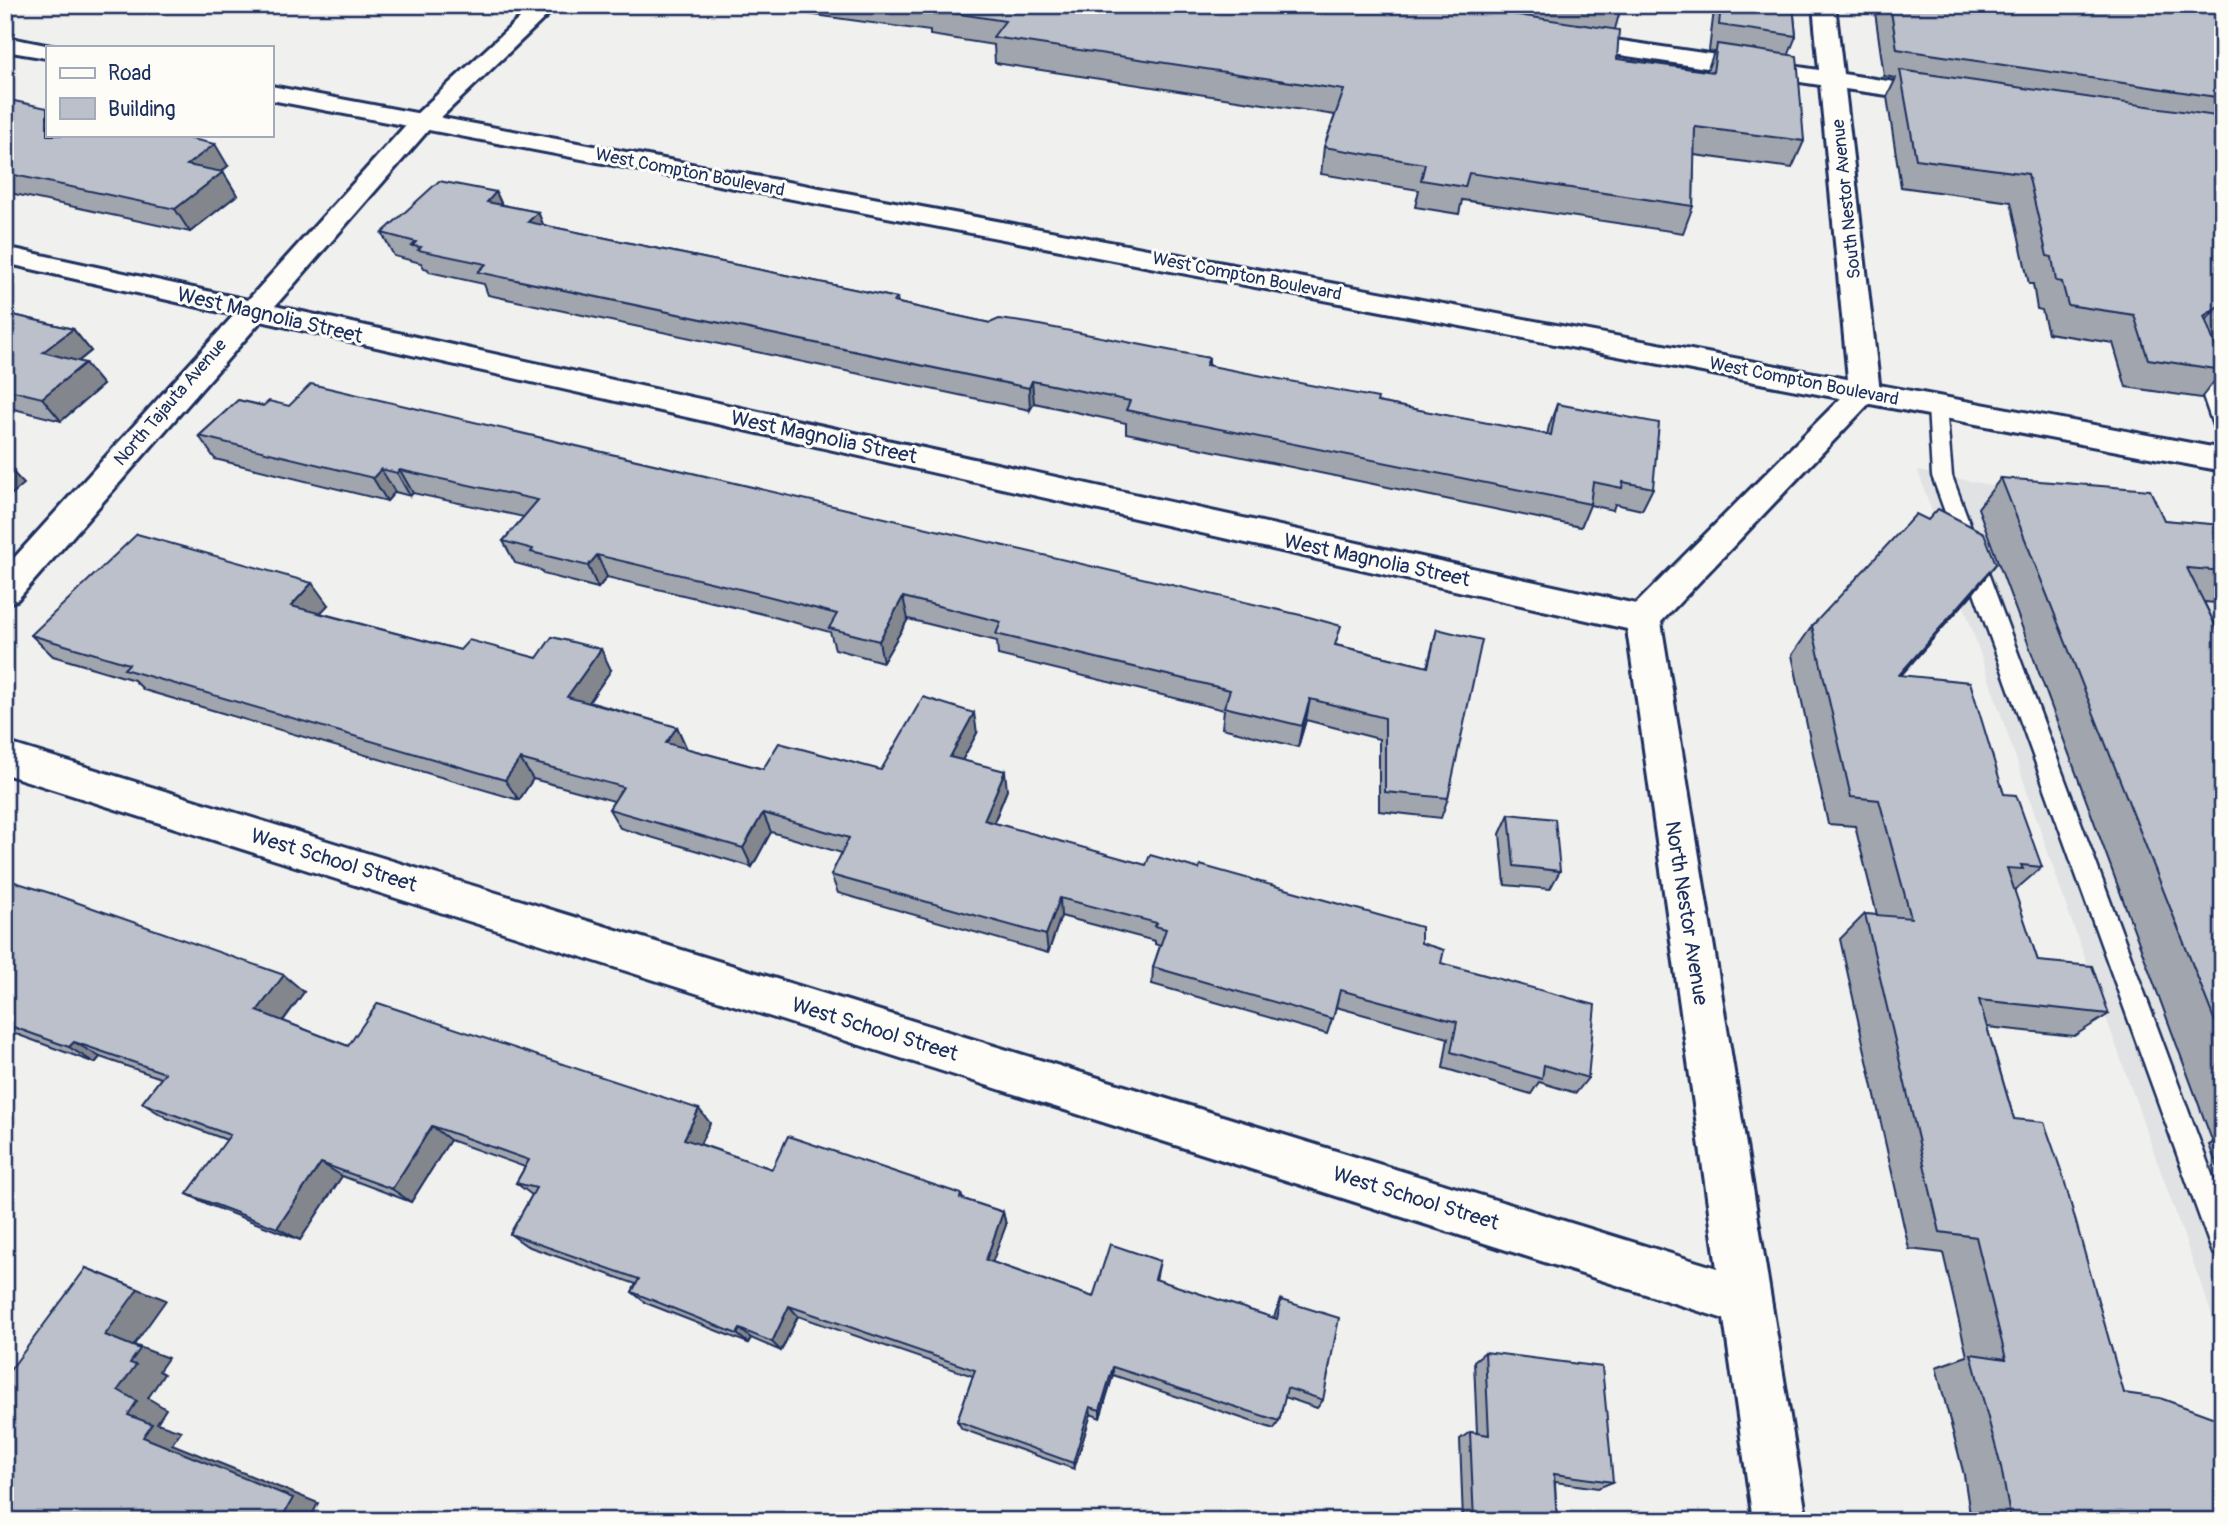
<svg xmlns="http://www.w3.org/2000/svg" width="2228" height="1526" font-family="Pangolin,sans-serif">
  <rect width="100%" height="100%" fill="#f0f0ee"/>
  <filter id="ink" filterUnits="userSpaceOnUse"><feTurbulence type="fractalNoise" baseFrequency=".0143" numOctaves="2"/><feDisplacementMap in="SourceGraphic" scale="14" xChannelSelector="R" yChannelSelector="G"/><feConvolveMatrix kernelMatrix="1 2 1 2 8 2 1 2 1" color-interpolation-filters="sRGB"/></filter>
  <g filter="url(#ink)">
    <path fill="#e0e2e3" d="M1918 471 2223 530V1346L2066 905Z"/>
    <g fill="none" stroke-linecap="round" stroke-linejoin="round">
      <g stroke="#1b2f5e" stroke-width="5">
        <g id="lane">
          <path d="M2200 355C2221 361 2223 416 2223 434L2214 428 2191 361Z"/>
          <path d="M1937 400 1946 406 1952 476 2223 1204V1257L2213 1253 2209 1243 1932 476 1928 406Z"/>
        </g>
      </g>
      <g stroke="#1b2f5e" stroke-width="6">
        <path id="street" d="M534 5H558L431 127 275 306 1636 604 1849 390 1820 85 1567 47 1559 45 1555 40 1559 35 1567 33 1819 70 1813 5H1835L1843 74 1953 91 1956 96 1953 101 1944 103 1845 89 1880 392 1661 622 1807 1521H1753L1724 1319 5 774V742L1717 1268 1627 629 261 321 17 600 5 604V568L234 315 5 263V247L248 300 413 117Z"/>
      </g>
      <g stroke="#1b2f5e" stroke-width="6">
        <g id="secondary">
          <path d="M5 37 56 47H47V58L5 51Z"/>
          <path d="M271 86 2223 449V471L271 100Z"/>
        </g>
      </g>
      <use href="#lane" fill="#fdfcf7" fill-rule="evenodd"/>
      <use href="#street" fill="#fdfcf7" fill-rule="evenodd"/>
      <use href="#secondary" fill="#fdfcf7" fill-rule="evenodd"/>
    </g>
    <g fill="#a1a5ae" stroke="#1b2f5e" stroke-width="2">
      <path d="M744 5H1621L1620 11 1615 29 1617 59 1707 71 1714 52 1709 51 1714 10 1677 5H1793L1796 36 1789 54 1804 141 1792 168 1694 155 1693 206 1683 233 1462 200 1459 214 1415 207 1419 190 1321 174 1324 147 1335 115 995 63 994 45 930 35V31Z"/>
      <path d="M1874 5H2223V394L2217 378 2201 398 2126 387 2113 343 2048 333 2042 310 2037 309 2033 284H2029L2011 202 1901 187 1887 97 1896 78 1884 76Z"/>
      <path d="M5 99 228 166 221 172H223L237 195 190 232 5 192Z"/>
      <path d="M496 192 502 205 538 212 543 225 897 298 898 303 990 323 1209 358V366L1377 402 1547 435 1549 426 1557 404 1653 488 1642 510 1615 504 1613 510 1590 505 1581 527 1126 433V423L1034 403 1030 410 488 295 484 284 429 272 428 269 424 268 421 263 394 256 382 233Z"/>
      <path d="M5 313 73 329 91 351 79 361 103 385 61 421 6 407Z"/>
      <path d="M238 400 1336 645 1427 667 1437 629 1448 798 1441 818 1379 811V739L1306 720 1298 747 1222 728 1224 710 998 655 997 641 908 619 883 662 835 649 830 632 759 613 607 577 598 588 543 574 541 570 515 563 503 541 524 517 413 493 410 496 395 492 387 501 215 459 199 436Z"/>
      <path d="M2001 478 2164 520 2223 527V597L2216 603 2204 602 2223 641V1181L2209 1145 2213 1143 1978 508Z"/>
      <path d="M1996 564 1972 594 1901 675 2004 794 2042 867 2014 891 2038 961 2109 1014 2074 1036 1987 1027 2014 1119 2124 1393 2223 1521H1971L1964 1475 1936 1367 1967 1356 1943 1253 1909 1249 1840 939 1865 914 1877 915 1855 826 1828 824 1792 655 1812 626Z"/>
      <path d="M328 605 320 613 460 650 537 658 611 670 589 702 677 727 686 747 685 748 763 769 881 770 977 733 962 760 1007 790 994 823 1421 943 1441 963 1588 1078 1576 1093 1539 1082 1531 1094 1443 1068 1448 1038 1336 1007 1327 1034 1152 984 1153 967 1160 946 1155 944V941L1061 916 1048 953 838 893 831 875 842 853 771 832 752 867 620 828 609 809 614 801 533 779 519 800 144 690 134 680 53 656 31 635Z"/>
      <path d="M1509 814 1560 871 1550 889 1505 885 1500 834Z"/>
      <path d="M5 879 304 992 283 1021 348 1046 710 1123 700 1144 772 1169 961 1194 963 1199 1003 1212 1006 1225 992 1262 1093 1297 1160 1261 1156 1280 1274 1318 1276 1311 1281 1300 1323 1400 1317 1408 1285 1397 1279 1421 1274 1429 1113 1375 1100 1418 1091 1414 1074 1469 962 1429 957 1421 973 1376 798 1316 781 1351 751 1338 748 1343 646 1303 632 1292 636 1284 527 1246 510 1234 532 1195 516 1183 525 1167 450 1140 411 1202 342 1176 300 1240 212 1206 187 1194 227 1140 167 1118 142 1103 161 1078 100 1057 95 1063 5 1030Z"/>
      <path d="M1485 1352 1613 1482 1598 1488 1555 1482 1557 1521H1463L1460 1439 1470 1432 1477 1433 1474 1361Z"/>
    </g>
    <g fill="#83868d" stroke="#1b2f5e" stroke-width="2">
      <path d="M215 144 228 166 201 187 187 165Z"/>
      <path d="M223 172 237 195 190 232 175 209Z"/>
      <path d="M496 192 506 215 487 202Z"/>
      <path d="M538 212 547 234 528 222Z"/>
      <path d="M2217 307 2194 335 2204 316Z"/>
      <path d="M73 329 91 351 61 375 43 352Z"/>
      <path d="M85 363 103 385 61 421 42 398Z"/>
      <path d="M1032 381 1034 403 1030 410 1029 388Z"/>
      <path d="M5 464 24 484 5 500Z"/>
      <path d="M381 469 395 492 387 501 373 478Z"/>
      <path d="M400 470 413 493 410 496 397 473Z"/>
      <path d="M597 555 607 577 598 588 588 566Z"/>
      <path d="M1996 564 1972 594 1876 704 1899 675Z"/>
      <path d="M312 583 328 605 308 627 291 606Z"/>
      <path d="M903 597 908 619 883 662 879 641Z"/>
      <path d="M601 649 611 670 579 717 567 697Z"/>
      <path d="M1310 699 1306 720 1298 747 1302 726Z"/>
      <path d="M974 713 977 733 953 777 950 757Z"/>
      <path d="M677 727 686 747 676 763 666 743Z"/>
      <path d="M520 759 533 779 519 800 505 780Z"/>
      <path d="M1005 771 1007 790 987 839 984 820Z"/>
      <path d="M763 813 771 832 752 867 743 848Z"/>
      <path d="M1060 898 1061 916 1048 953 1046 935Z"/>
      <path d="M284 975 304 992 278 1027 257 1011Z"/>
      <path d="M74 1042 100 1057 95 1063 69 1047Z"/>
      <path d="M699 1109 710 1123 696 1153 684 1139Z"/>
      <path d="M432 1126 450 1140 411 1202 392 1189Z"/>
      <path d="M321 1163 342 1176 300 1240 277 1228Z"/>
      <path d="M1003 1212 1006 1225 989 1271 986 1260Z"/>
      <path d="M86 1268 166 1300 134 1345 168 1358 159 1371 164 1374 148 1398 166 1409 157 1423 181 1431 172 1444 318 1503 309 1521H280L143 1437 128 1415 118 1390 130 1363 105 1335Z"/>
      <path d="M789 1306 798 1316 781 1351 772 1342Z"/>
      <path d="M740 1329 751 1338 748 1343 737 1334Z"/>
      <path d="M1113 1367V1375L1100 1418V1410Z"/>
      <path d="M1090 1407 1091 1414 1074 1469 1073 1463Z"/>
    </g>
    <g fill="#bbc0ca" stroke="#1b2f5e" stroke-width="2">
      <path d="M926 5H1451L1619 30 1617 59 1713 72 1717 44 1797 56 1804 141 1695 127 1693 206 1469 173 1465 187 1421 180 1425 164 1324 147 1344 90 993 37 1005 21 928 9 930 6Z"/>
      <path d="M1582 5H1621L1620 11Z"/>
      <path d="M1721 5H1793L1796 36 1719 25Z"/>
      <path d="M1890 5H2223V98L1897 49Z"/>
      <path d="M1900 70 2223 117V311L2217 307 2204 316 2223 366V370L2148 359 2134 315 2068 305 2062 282 2056 281 2052 257 2047 256 2028 174 1916 159Z"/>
      <path d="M5 99 47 108V135H173L215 144 187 165 223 172 175 209 5 173Z"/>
      <path d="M439 181 496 192 487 202 538 212 528 222 897 298 894 302 990 323 999 319 1029 323 1209 358 1206 365 1378 398 1377 402 1551 435 1557 404 1659 423 1653 488 1623 482 1622 488 1593 482 1590 504 1126 410 1130 401 1032 381 1029 388 478 272 486 264 418 250 421 247 412 246 416 242 382 233Z"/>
      <path d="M5 313 73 329 43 352 85 363 42 398 5 389V368L11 364 5 362Z"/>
      <path d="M311 384 1309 617 1341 626 1335 645 1428 667 1437 629 1482 640 1448 798 1385 792V718L1310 699 1302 726 1224 707 1230 690 996 634 1001 622 903 597 879 641 829 628 837 614 752 592 597 555 588 566 531 552 533 549 503 541 538 500 400 470 397 473 381 469 373 478 199 436 238 400 263 406 269 401 289 406Z"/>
      <path d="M2001 478 2150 490 2164 520 2222 525 2223 527V571L2187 568 2223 641V1042Z"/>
      <path d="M1938 509 1984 533 1996 564 1899 675 1970 682 2004 794 2016 795 2042 867 2021 865 2023 869 2007 868 2038 961 2092 966 2109 1014 1979 1000 2014 1119 2044 1122 2063 1176 2124 1393 2160 1398 2223 1421V1521H2011L2001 1467 1971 1354 2006 1359 1976 1237 1940 1232 1865 914 1911 918 1879 800 1851 797 1812 626 1916 514 1928 520Z"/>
      <path d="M137 534 312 583 291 606 460 650 469 640 537 658 552 637 601 649 567 697 677 727 666 743 763 769 779 743 881 770 923 697 974 713 950 757 1005 771 984 820 1146 865 1150 855 1199 869 1200 865 1421 927V943L1444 950 1441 963 1595 1005 1588 1078 1544 1065 1542 1079 1451 1052 1457 1022 1340 990 1333 1019 1153 967 1166 929 1155 926 1157 923 1060 898 1046 935 831 875 849 838 763 813 743 848 609 809 623 787 520 759 505 780 124 669 129 664 31 635Z"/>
      <path d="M1509 814 1555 819 1560 871 1514 866Z"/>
      <path d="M5 879 50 893 284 975 257 1011 348 1046 378 1003 699 1109 684 1139 772 1169 788 1136 961 1194 960 1198 1003 1212 986 1260 1093 1297 1110 1244 1160 1261 1155 1279 1277 1319 1281 1300 1339 1318 1323 1400 1287 1388 1279 1421 1113 1367 1100 1410 1090 1407 1073 1463 957 1421 975 1370 789 1306 772 1342 740 1329 737 1334 632 1292 639 1279 510 1234 536 1188 516 1183 529 1160 432 1126 392 1189 321 1163 277 1228 187 1194 230 1135 142 1103 165 1073 74 1042 69 1047 5 1024Z"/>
      <path d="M86 1268 138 1289 105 1335 140 1349 130 1363 136 1365 118 1390 137 1401 128 1415 152 1424 143 1437 293 1498 280 1521H5V1377Z"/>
      <path d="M1485 1352 1602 1367 1613 1482 1554 1474 1557 1521H1474L1470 1432 1489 1435Z"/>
    </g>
  </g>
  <g text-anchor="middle" stroke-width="6" stroke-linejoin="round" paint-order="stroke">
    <g font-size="18" fill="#1b2f5e" stroke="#fdfcf7">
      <text transform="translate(690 172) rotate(11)" y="6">West Compton Boulevard</text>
      <text transform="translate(1846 199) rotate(-96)" y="6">South Nestor Avenue</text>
      <text transform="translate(1247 276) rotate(11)" y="6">West Compton Boulevard</text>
      <text transform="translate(1804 381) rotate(11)" y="6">West Compton Boulevard</text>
      <text transform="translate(170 402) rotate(-49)" y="6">North Tajauta Avenue</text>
    </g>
    <g font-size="21" fill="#1b2f5e" stroke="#fdfcf7">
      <text transform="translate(270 315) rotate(13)" y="7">West Magnolia Street</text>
      <text transform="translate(824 437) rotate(12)" y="7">West Magnolia Street</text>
      <text transform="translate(1377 560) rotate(12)" y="7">West Magnolia Street</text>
      <text transform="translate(334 860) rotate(17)" y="7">West School Street</text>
      <text transform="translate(1687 913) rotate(81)" y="7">North Nestor Avenue</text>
      <text transform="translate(875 1029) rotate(17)" y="7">West School Street</text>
      <text transform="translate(1416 1198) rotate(17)" y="7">West School Street</text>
    </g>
  </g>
  <rect width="2228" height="1526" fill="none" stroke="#fdfcf7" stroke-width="28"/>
  <rect x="14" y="14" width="2200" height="1498" fill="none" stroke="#1b2f5e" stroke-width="2.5" filter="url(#ink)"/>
  <rect x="46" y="46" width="228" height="91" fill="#fdfcf7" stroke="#a3aaba" stroke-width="2"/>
  <rect x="60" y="68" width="35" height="10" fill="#fdfcf7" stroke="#a3aaba" stroke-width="2"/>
  <text x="108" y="80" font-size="21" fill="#1b2f5e">Road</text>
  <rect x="60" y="98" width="35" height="21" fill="#bbc0ca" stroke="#a3aaba" stroke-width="2"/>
  <text x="108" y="116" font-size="21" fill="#1b2f5e">Building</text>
</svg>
